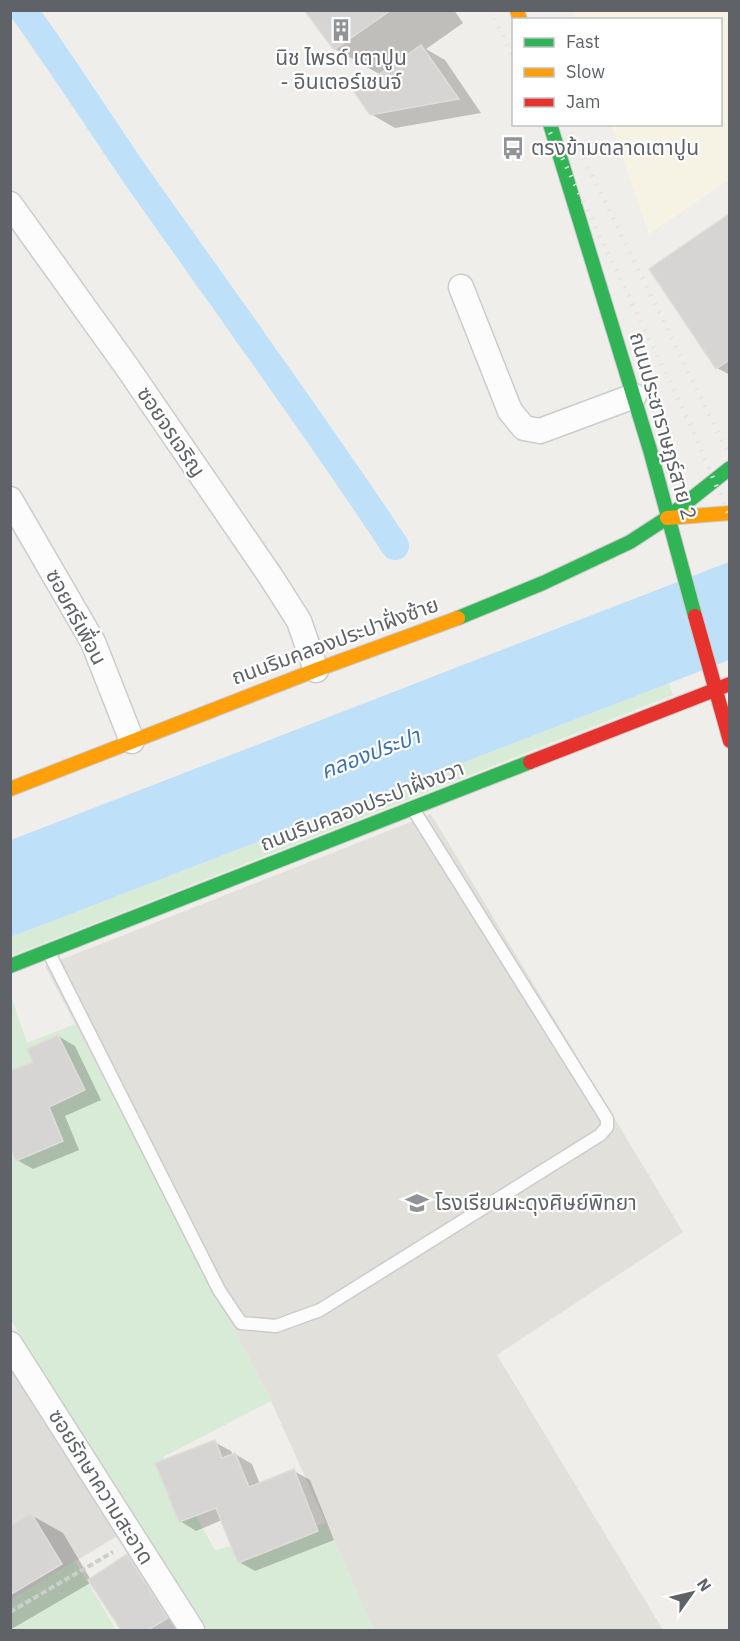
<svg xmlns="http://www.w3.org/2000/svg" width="740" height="1641" font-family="'IBM Plex Sans','Noto Sans Thai',sans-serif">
  <rect width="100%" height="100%" fill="#efeeea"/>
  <path fill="#f7f3e4" d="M572 11H729V180L649 234 611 125 720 124V20L575 19Z"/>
  <path fill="#dfddda" d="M10 1357 122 1533 11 1600H10Z"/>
  <path fill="#e2e0da" d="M431 814 683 1232 497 1355 663 1630H374L271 1401 45 966Z"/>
  <g fill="#d8ebd6">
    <path d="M669 683 673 695 11 956V937Z"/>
    <path d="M10 993 27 1043 75 1024 271 1401 163 1457 215 1550 326 1523 374 1630H200L11 1320Z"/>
    <path d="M75 1561 116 1630H11V1600Z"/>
  </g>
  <path fill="#bfe0f9" d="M729 562V660L11 937V840Z"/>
  <g fill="#0003">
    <path d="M306 10H454L463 23 426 49 445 60 481 113 395 128 371 114 381 75 335 49Z"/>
    <path d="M730 216V375L717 368 651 269Z"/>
    <path d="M58 1036 75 1046 101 1100 65 1116 79 1150 33 1169 17 1160Z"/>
    <path d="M214 1442 231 1451 233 1455 235 1454 252 1464 260 1484 294 1471 310 1480 334 1540 255 1571 239 1562 222 1520 196 1531 180 1521Z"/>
    <path d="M31 1515 63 1533 91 1580 127 1556 157 1573 193 1630H123L92 1582 10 1630V1536Z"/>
  </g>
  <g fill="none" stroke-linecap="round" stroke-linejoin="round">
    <path stroke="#bfe0f9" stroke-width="28" d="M23 10C64 66 100 124 139 180 225 302 313 422 395 546"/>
  </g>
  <g fill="#d6d5d3" stroke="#deddd9" stroke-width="1.5">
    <path d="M304 10H391L334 50Z"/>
    <path d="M421 45 459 99 370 115 354 92Z"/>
    <path d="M729 214V360L716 369 649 269Z"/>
    <path d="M58 1035 85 1090 49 1107 63 1141 16 1161 10 1148V1071L33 1062 27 1049Z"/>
    <path d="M215 1440 222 1458 235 1453 249 1487 294 1469 318 1531 238 1563 216 1508 179 1522 155 1463Z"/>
    <path d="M31 1513 62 1564 10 1595V1526Z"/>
    <path d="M127 1554 168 1618 148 1630H121L88 1580Z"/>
  </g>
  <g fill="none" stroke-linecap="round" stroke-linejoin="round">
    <g stroke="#cbcccc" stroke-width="15">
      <path id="lane" d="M49 953 219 1290 241 1323 276 1326 320 1310 600 1135 607 1127V1119L413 809"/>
    </g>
    <g stroke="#cbcccc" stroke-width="27">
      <g id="street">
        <path d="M10 204 127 367 271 577 299 621 316 670"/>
        <path d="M461 287 510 411 524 428 540 431 634 396"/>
        <path d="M10 499 93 642 132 741"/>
        <path d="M10 1344 192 1630"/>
      </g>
    </g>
    <g stroke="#cacacb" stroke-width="16">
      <g id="fast">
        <path d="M550 124 650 450 695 616"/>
        <path d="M458 618 543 583 630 542 667 518 730 468"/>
        <path d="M10 966 530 762"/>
      </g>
    </g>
    <g stroke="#cacacb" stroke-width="16">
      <g id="slow">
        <path d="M517 10 520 20"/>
        <path d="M667 518 730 513"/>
        <path d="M10 789 316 670 458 618"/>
      </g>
    </g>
    <g stroke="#cacacb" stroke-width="16">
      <g id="jam">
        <path d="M695 616 730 741"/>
        <path d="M530 762 730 684"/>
      </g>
    </g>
    <path stroke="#cacfcc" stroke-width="4" stroke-dasharray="6 3" stroke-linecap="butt" d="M10 1612 113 1552"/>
    <use href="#lane" stroke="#fdfcfc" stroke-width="12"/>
    <use href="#street" stroke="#fdfcfc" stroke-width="24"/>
    <use href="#fast" stroke="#30b455" stroke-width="14"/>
    <use href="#slow" stroke="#ff9f0a" stroke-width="14"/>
    <use href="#jam" stroke="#e5322d" stroke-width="14"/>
    <g stroke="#e4e4e4" stroke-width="4.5" stroke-dasharray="1.5 8" stroke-linecap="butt">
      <path d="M490 10 514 58"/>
      <path d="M511 10 516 20"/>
      <path d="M546 124 692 428 730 518"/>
      <path d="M567 124 730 457"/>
    </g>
  </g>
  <defs>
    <g id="building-bare" transform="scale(1.8)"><path d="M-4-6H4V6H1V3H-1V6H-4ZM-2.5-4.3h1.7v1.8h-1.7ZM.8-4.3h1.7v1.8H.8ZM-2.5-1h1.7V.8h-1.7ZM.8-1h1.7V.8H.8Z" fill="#919496" stroke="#fff" stroke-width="2.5" paint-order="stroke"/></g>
    <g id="bus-bare" transform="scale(1.8)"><path d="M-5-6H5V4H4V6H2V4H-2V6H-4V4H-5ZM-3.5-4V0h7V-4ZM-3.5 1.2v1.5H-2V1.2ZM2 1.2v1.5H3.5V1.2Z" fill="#919496" stroke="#fff" stroke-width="2.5" paint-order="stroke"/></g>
    <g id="school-bare" transform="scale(1.8)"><path d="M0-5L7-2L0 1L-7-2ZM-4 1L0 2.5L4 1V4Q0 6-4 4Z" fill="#919496" stroke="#fff" stroke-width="2.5" paint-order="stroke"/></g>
  </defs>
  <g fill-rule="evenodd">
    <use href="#building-bare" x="341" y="30"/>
    <use href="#bus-bare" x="513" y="148"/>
    <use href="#school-bare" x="417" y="1203"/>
  </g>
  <g text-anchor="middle" stroke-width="4.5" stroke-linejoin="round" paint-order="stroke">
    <g font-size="21" fill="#5f6368" stroke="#fff" text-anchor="start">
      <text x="341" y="65" text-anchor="middle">นิช ไพรด์ เตาปูน<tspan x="341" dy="24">- อินเตอร์เชนจ์</tspan></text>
      <text x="531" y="155">ตรงข้ามตลาดเตาปูน</text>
      <text x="435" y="1210">โรงเรียนผะดุงศิษย์พิทยา</text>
    </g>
    <g font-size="21" fill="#5f6368" stroke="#fff">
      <text transform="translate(663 426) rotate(74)" y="7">ถนนประชาราษฎร์สาย 2</text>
      <text transform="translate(171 432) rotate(56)" y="7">ซอยจรเจริญ</text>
      <text transform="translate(76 617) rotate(62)" y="7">ซอยศรีเพื่อน</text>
      <text transform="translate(335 641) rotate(-20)" y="7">ถนนริมคลองประปาฝั่งซ้าย</text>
      <text transform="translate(362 806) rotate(-21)" y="7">ถนนริมคลองประปาฝั่งขวา</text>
      <text transform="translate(101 1487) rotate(58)" y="7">ซอยรักษาความสะอาด</text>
    </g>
    <g font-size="22" font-style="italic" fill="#4174aa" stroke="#fff">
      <text transform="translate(370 753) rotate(-21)" y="8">คลองประปา</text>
    </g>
  </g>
  <rect width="740" height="1641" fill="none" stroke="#5f6368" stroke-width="24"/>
  <rect x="512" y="18" width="210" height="108" fill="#ffffff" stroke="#bfc1c3" stroke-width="1.5"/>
  <rect x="524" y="38" width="30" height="9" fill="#30b455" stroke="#bfc1c3" stroke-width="1.5"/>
  <text x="566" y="48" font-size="18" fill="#5f6368">Fast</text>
  <rect x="524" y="68" width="30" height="9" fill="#ff9f0a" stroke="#bfc1c3" stroke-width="1.5"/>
  <text x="566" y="78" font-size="18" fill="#5f6368">Slow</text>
  <rect x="524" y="98" width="30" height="9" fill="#e5322d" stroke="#bfc1c3" stroke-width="1.5"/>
  <text x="566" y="108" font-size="18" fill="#5f6368">Jam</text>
  <g transform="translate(692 1593) rotate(56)" stroke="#ffffff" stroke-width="4.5" paint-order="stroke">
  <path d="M0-4.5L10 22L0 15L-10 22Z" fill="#5f6368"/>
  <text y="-9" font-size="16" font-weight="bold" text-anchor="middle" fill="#5f6368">N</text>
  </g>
</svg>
